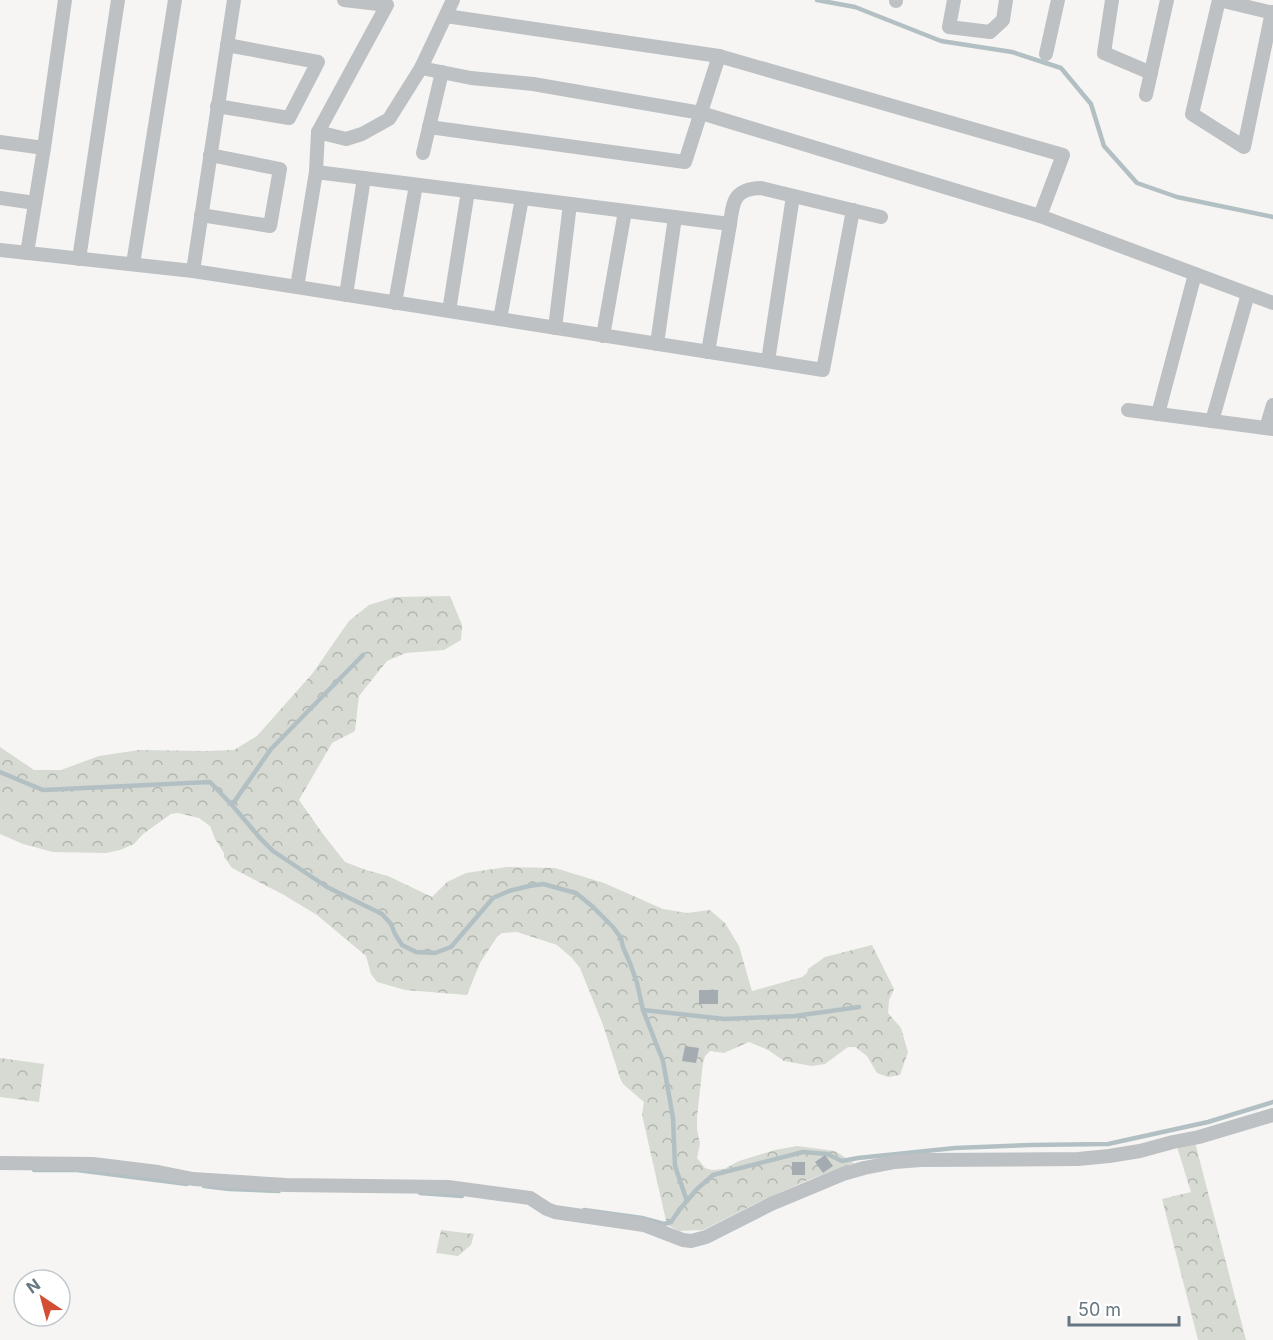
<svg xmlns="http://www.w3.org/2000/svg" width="1273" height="1340" font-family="Inter,sans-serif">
  <defs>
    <pattern id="forest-crowns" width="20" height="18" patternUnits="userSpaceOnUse" patternTransform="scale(1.5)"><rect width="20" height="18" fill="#d6dad2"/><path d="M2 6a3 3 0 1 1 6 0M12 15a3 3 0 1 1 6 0" fill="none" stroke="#b1b6b0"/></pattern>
  </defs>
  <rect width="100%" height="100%" fill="#f6f5f3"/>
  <g fill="url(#forest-crowns)">
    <path d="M450 596 462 625 461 640 444 650 406 653 387 661 359 696 355 731 332 743 299 800 323 834 345 862 366 870 388 876 432 897 447 882 466 873 507 867 555 868 604 883 663 909 687 913 710 910 725 923 739 946 752 991 802 977 807 973 808 969 825 957 872 945 894 989 889 1000 888 1013 901 1028 908 1052 900 1075 888 1077 877 1073 867 1056 855 1047H848L825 1064 812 1066 784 1061 768 1050 749 1042 724 1053 710 1051 705 1056 703 1063 697 1117V1129L700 1144 697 1158 705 1168 712 1170 724 1169 739 1161 775 1150 797 1146 835 1151 854 1163 806 1181 761 1201 703 1230 679 1231 667 1225 642 1115 644 1102 623 1084 620 1078 603 1025 580 968 572 958 557 945 517 932 502 933 497 937 480 963 467 995 405 990 377 982 371 974 366 956 317 915 284 895 232 868 224 857V853L215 839 210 826 199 818 178 813 171 814 143 834 134 844 120 850 106 853 53 852 23 844 0 834V747L34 770H61L99 756 139 750 206 751 234 750 257 736 312 674 349 621 369 605 395 597Z"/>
    <path d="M0 1058 44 1064 39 1102 0 1097Z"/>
    <path d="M1195 1142 1246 1340H1198L1162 1199 1191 1192 1177 1147Z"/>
    <path d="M441 1230 474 1234 471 1245 458 1256 436 1253Z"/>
  </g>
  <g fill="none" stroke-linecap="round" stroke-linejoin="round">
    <g stroke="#b3c0c3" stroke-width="4.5">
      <path d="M817 0 855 7 941 41 1012 52 1061 68 1091 104 1104 146 1137 183 1177 197 1273 217"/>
      <path d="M0 772 43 790 210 782 232 805 260 838 273 851 327 887 382 914 391 924 395 934 402 945 416 952 435 953 451 947 493 898 509 891 529 886 543 884 576 893 592 906 613 927 621 938 623 947 630 963 637 983 643 1010 663 1061 673 1118 675 1166 687 1201"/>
      <path d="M232 805 271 749 363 655"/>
      <path d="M643 1010 725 1019 795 1016 859 1007"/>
      <path d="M34 1170H77L187 1184"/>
      <path d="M204 1186 229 1189 279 1191"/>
      <path d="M420 1193 462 1196"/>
      <path d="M584 1210 642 1218 664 1224 671 1222 680 1209 697 1189 713 1175 803 1152 827 1154 842 1161 858 1158 955 1148 1030 1145 1108 1144 1208 1122 1273 1102"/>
    </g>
  </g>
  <g fill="#a5acb1">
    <rect x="699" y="990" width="19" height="14"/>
    <path d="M685 1046 699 1048 696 1063 682 1061Z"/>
    <path d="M825 1155 833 1166 823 1173 815 1162Z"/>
    <rect x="792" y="1162" width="13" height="13"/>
  </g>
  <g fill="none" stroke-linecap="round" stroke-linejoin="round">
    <g stroke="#bdc1c4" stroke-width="14">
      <path d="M234 0 193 271 297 287 316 172 730 224C733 201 734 189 761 188L881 217"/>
      <path d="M954 0 949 27 990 32 1003 20 1006 0"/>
      <path d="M1112 0 1104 53 1151 73"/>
      <path d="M1219 0 1192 114 1244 147 1272 12"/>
      <path d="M1219 0 1273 13"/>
      <path d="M896 1V0"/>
      <path d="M446 16 719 56 1063 155 1040 216"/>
      <path d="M1046 54 1058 0"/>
      <path d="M421 68 453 0"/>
      <path d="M1146 95 1167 0"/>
      <path d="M217 106 289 118 318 62 227 45"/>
      <path d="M429 127 685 162 719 56"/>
      <path d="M318 132 387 5 344 0"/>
      <path d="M0 142 44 148 65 0"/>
      <path d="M423 153 442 72"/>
      <path d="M316 172 318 132 346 139 362 134 389 119 421 68 471 78 533 84 701 113 1040 216 1273 303"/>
      <path d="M0 198 35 203"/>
      <path d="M201 215 270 226 280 169 210 155"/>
      <path d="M0 250 193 271"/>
      <path d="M27 253 44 148"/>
      <path d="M79 259 118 0"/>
      <path d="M133 264 175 0"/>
      <path d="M297 287 823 370 853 210"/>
      <path d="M346 295 364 178"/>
      <path d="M395 303 416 185"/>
      <path d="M449 311 468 191"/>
      <path d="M500 319 522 198"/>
      <path d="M555 328 570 204"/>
      <path d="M603 336 625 211"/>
      <path d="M657 344 675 217"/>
      <path d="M708 352 730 224"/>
      <path d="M768 361 793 196"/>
      <path d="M1128 410 1273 429"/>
      <path d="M1158 414 1195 274"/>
      <path d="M1212 421 1248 294"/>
      <path d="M1266 428 1273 405"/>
      <path d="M0 1163 93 1164 158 1172 193 1179 286 1185 448 1187 530 1198 547 1209 555 1212 644 1225 683 1240 691 1241 706 1237 771 1204 843 1174 864 1168 895 1162 921 1160 1078 1159 1109 1156 1140 1151 1173 1142 1199 1137 1273 1115"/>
    </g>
  </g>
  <g transform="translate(42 1298) rotate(324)"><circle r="28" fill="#ffffff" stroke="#c2c9cd" stroke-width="1.5"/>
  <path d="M0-4.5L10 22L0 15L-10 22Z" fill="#d24f36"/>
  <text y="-9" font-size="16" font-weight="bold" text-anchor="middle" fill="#677781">N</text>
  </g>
  <path d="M1069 1316v9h110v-9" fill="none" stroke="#677781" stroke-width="3"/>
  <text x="1078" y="1316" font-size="18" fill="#677781" stroke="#ffffff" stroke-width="4.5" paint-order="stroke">50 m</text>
</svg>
